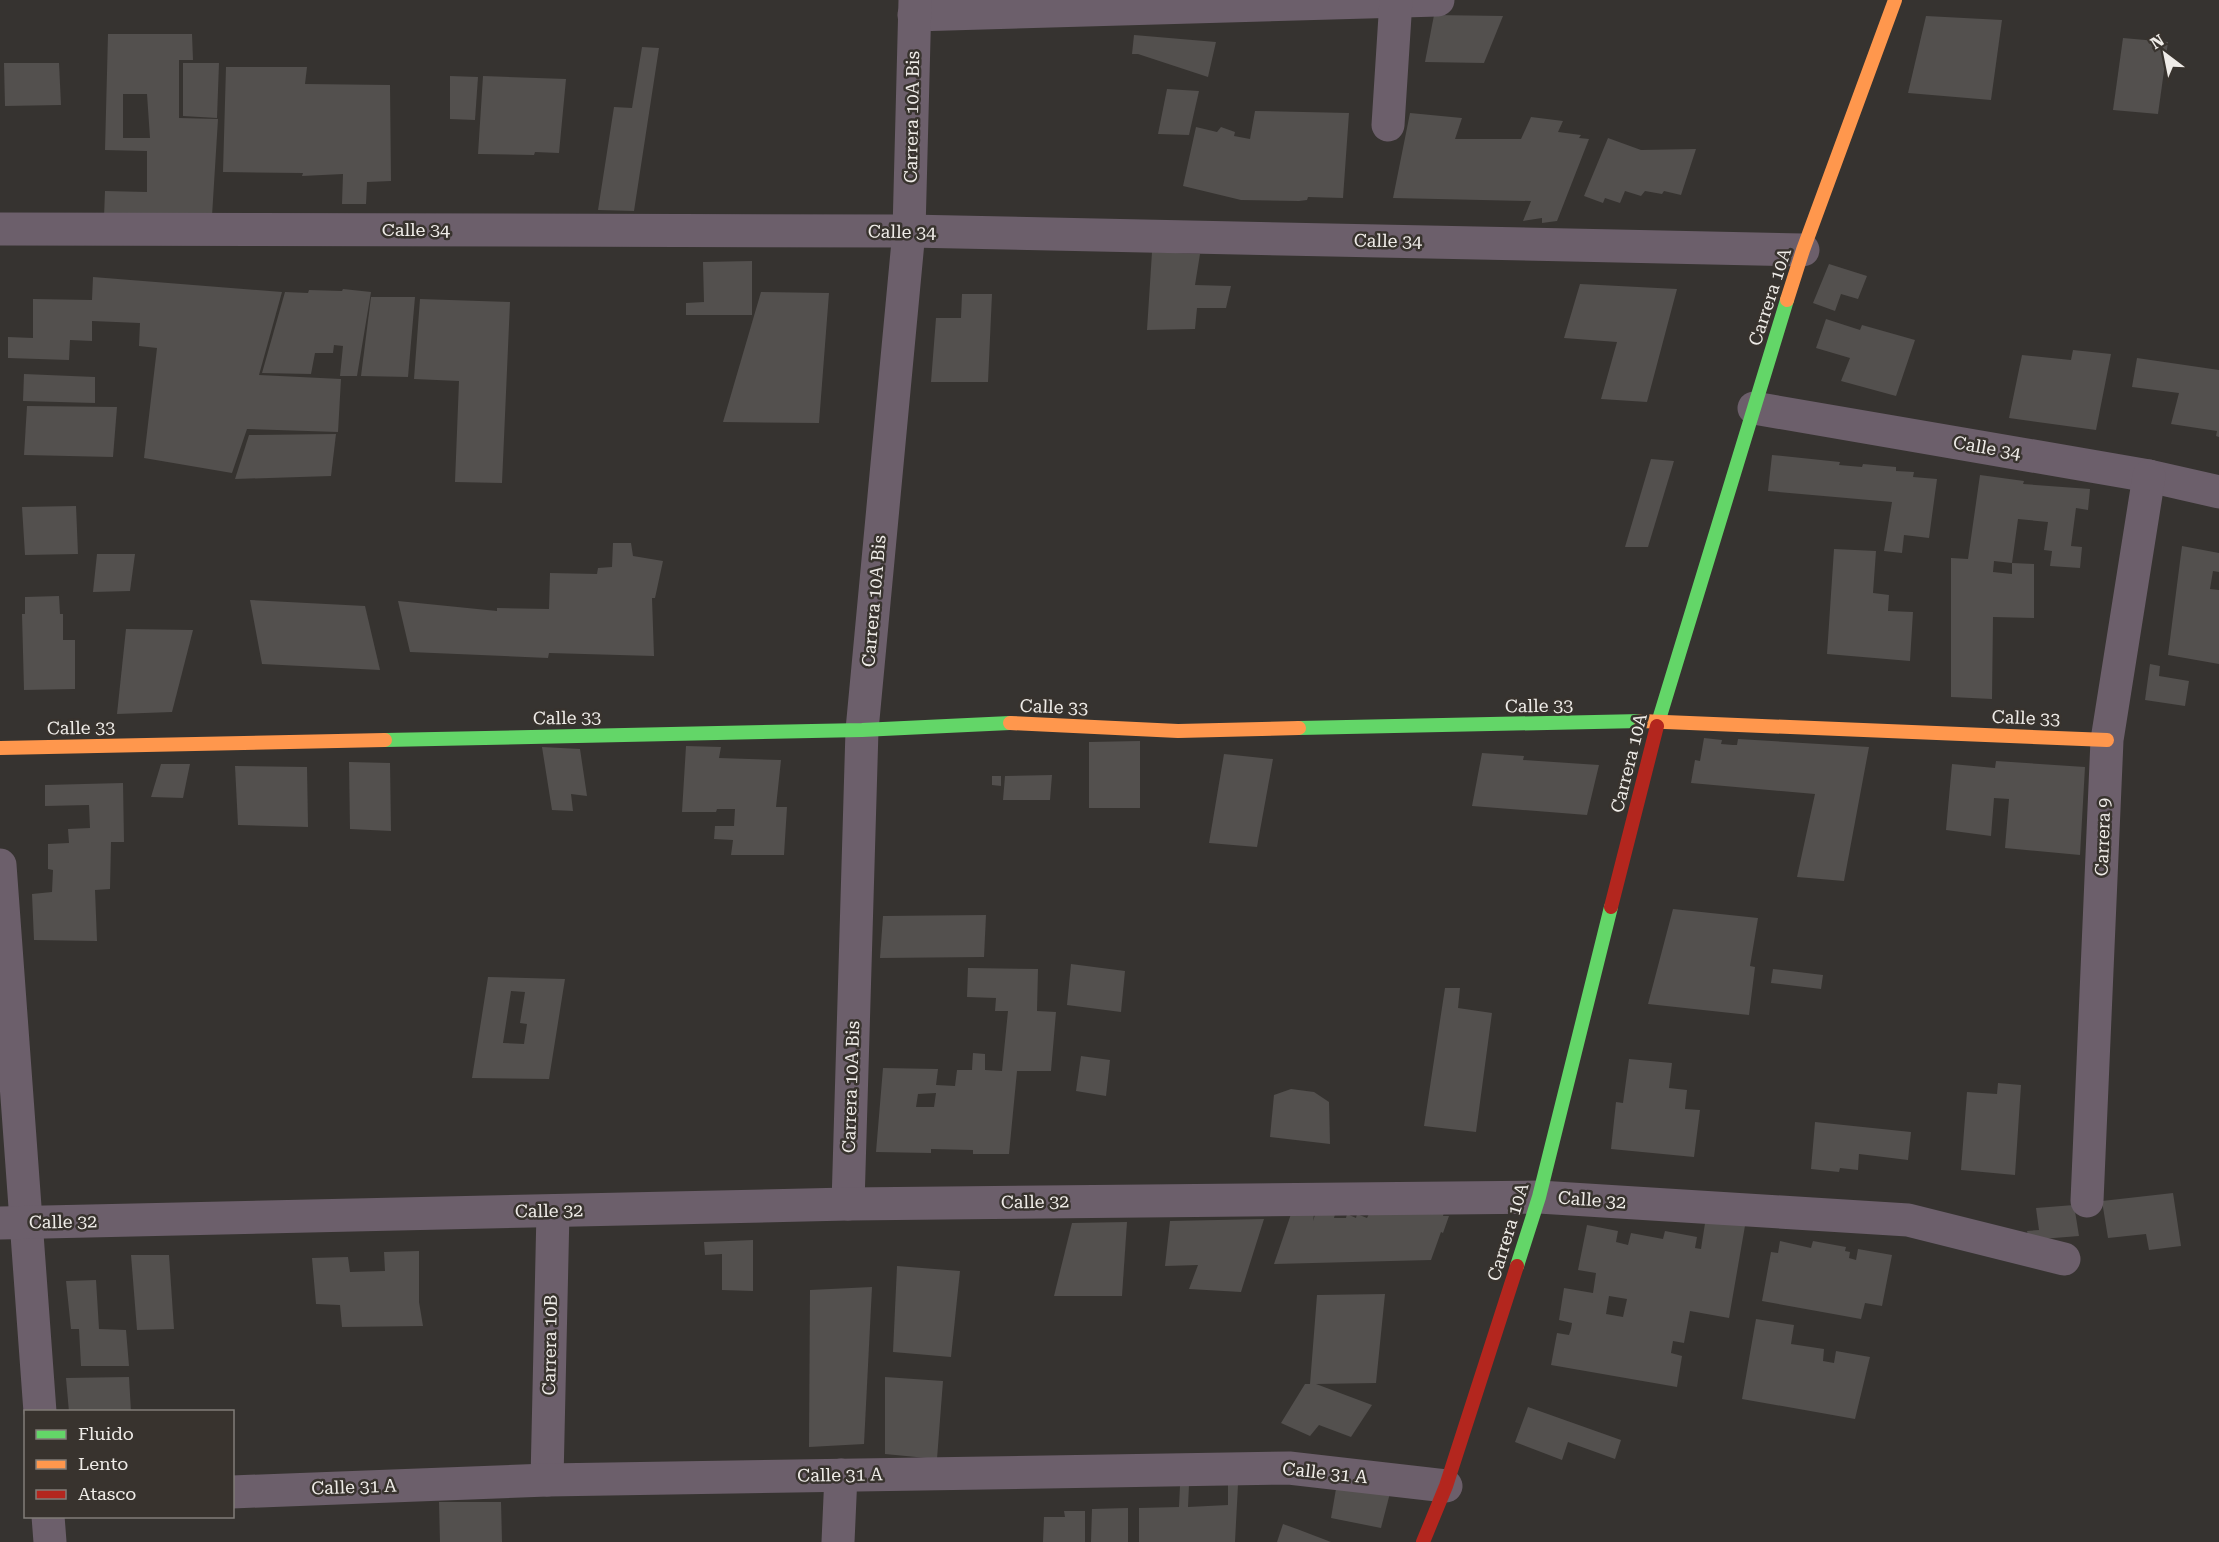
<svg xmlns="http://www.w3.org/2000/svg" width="2219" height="1542" font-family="'Roboto Serif',serif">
  <rect width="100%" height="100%" fill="#363330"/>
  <g fill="#53504e" fill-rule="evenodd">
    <path d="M1434 15 1503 16 1484 63 1425 62Z"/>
    <path d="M1926 16 2002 20 1991 100 1908 93Z"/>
    <path d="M108 34H192L193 60H179V118L218 119 212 216 104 217 105 191 147 192V151L105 150ZM123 94H147L150 138H123Z"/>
    <path d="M1134 35 1216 42 1208 77 1138 54H1132Z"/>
    <path d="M2123 38 2168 42 2158 114 2113 110Z"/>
    <path d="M642 47 659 48 634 211 598 210 614 107 632 108Z"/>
    <path d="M4 63H59L61 105 5 106Z"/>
    <path d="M183 63H219L217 118 183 116Z"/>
    <path d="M226 67H307L305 84 390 85 391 181 367 182 366 204H342L343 174 302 176 303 173 223 172Z"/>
    <path d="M450 76 478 77 475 120 450 119Z"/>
    <path d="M483 76 566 79 559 153 535 152 534 155 478 154Z"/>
    <path d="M1167 89 1199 91 1189 135 1158 134Z"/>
    <path d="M1255 111 1349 113 1343 198 1308 197 1307 200 1299 201 1241 200 1183 186 1196 127 1217 132 1221 127 1235 132 1234 136 1250 139Z"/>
    <path d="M1410 113 1462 118 1455 139H1521L1531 117 1563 121 1558 132 1581 135 1579 138 1589 139 1557 221 1542 223V218L1523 221 1531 201 1393 198Z"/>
    <path d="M1608 138 1641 150 1696 149 1681 195 1664 191 1662 194 1645 191 1641 196 1625 191 1620 203 1605 198 1603 203 1584 196Z"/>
    <path d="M1152 252 1200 254 1195 285 1231 286 1226 308H1197L1195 329 1147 330Z"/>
    <path d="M752 261V315H686V303L704 302 703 262Z"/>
    <path d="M1829 264 1867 276 1858 299 1841 294 1835 311 1813 303Z"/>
    <path d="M93 277 282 292 259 375 341 379 338 432 247 429 232 473 144 458 157 348 139 346 140 323 92 321V341L70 340 69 360 8 358V337L33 338V299L92 300Z"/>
    <path d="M1580 284 1677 289 1647 402 1601 399 1617 342 1564 338Z"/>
    <path d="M343 289 371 292 357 376H340L343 346 334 345 333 353H315L311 374 262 373 285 292 308 293 309 290 342 291Z"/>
    <path d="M761 292 829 293 819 423 723 422Z"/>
    <path d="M962 294H992L988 382H931L936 318H961Z"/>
    <path d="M371 297H415L408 377 361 376Z"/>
    <path d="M420 299 510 302 502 483 455 482 459 381 414 379Z"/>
    <path d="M1826 319 1860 330 1862 325 1915 340 1896 396 1841 381 1850 358 1816 348Z"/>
    <path d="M2073 350 2111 354 2096 430 2009 418 2022 355 2071 360Z"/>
    <path d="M2137 358 2219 370V437L2216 436 2217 431 2171 424 2179 393 2132 387Z"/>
    <path d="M24 374 95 377V403L23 401Z"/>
    <path d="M27 406 117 407 113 457 24 455Z"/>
    <path d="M336 434 331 476 235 479 249 435Z"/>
    <path d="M1772 455 1840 462 1839 465 1862 467 1863 464 1896 467V471L1914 472 1913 477 1937 479 1929 538 1904 535 1902 553 1884 551 1892 502 1768 491Z"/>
    <path d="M1651 459 1674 461 1648 547H1625Z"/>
    <path d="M1980 475 2024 481 2023 484 2090 489 2088 510 2076 508 2071 546 2082 547 2080 568 2050 566 2052 551 2044 550 2048 522 2018 519 2012 563 1994 561 1993 572 2012 574V563L2034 564V618L1993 617 1992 699 1951 697V558L1968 559Z"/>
    <path d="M76 506 78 554 25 555 22 507Z"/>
    <path d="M613 543H631L633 556 663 561 655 598H652L654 656 549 653 548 658 410 652 398 601 497 611V608L549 609 550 573 597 574 598 568 612 567Z"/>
    <path d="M2182 546 2219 553V572L2213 571 2210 589 2219 590V664L2168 655Z"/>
    <path d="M1834 549 1876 551 1873 593 1889 595 1888 611 1913 612 1910 661 1827 654Z"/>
    <path d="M97 554H135L130 591 93 592Z"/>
    <path d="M59 596 60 614H63V640H75V689L24 690 22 614H25V597Z"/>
    <path d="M250 600 365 606 380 670 262 664Z"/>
    <path d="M126 629 193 630 172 712 117 714Z"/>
    <path d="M2150 664 2160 666 2159 676 2189 681 2185 706 2145 700Z"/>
    <path d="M1704 738 1722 740 1721 744 1733 745H1737L1738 739 1869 747 1844 881 1797 877 1815 794 1691 783 1695 760 1700 761Z"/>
    <path d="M1140 741V808H1089V742Z"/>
    <path d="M686 746 721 747 719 758 781 760 776 807H787L784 855H731L733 840 714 839 715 826H734L735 809H717L716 812H682Z"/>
    <path d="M542 747 580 749 587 796 571 794 573 811 552 810Z"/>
    <path d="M1482 753 1524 756 1523 760 1599 765 1587 815 1472 806Z"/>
    <path d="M1224 754 1273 759 1257 847 1209 843Z"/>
    <path d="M1996 761 2085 767 2080 855 2005 848 2009 799 1994 798 1991 836 1946 830 1952 764 1995 768Z"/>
    <path d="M349 762 390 763 391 831 350 829Z"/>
    <path d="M161 764H190L183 798 151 797Z"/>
    <path d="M235 766 307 767 308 827 238 825Z"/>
    <path d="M1052 775 1050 800H1003L1005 776Z"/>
    <path d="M992 776H1001V786L992 785Z"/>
    <path d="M123 783 124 842H111L110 889 95 890 97 941 34 940 32 894 52 892 53 870 48 869V844L69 843 68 829 90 828 89 805 45 806V785Z"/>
    <path d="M1673 909 1758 918 1750 966 1755 967 1749 1015 1648 1004Z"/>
    <path d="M986 915 984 957 880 958 883 916Z"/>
    <path d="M1071 964 1125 971 1121 1012 1067 1005Z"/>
    <path d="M968 968 1038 969 1037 1011 1056 1012 1051 1071H1017L1009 1154H973V1150L931 1149V1153L876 1152 883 1068 938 1069 936 1085 955 1086 957 1070H972L973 1053 985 1054V1070L1002 1071 1008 1011H995L996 998 967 997ZM936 1093 934 1107H916L918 1094Z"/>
    <path d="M1773 969 1823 975 1821 989 1771 983Z"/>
    <path d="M488 977 565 979 549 1079 472 1078ZM511 991 525 992 520 1023 527 1024 524 1044 503 1043Z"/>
    <path d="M1445 988H1460L1458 1008 1492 1013 1476 1132 1424 1126Z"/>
    <path d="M1081 1056 1110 1060 1106 1096 1076 1091Z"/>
    <path d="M1629 1059 1672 1063 1669 1088 1687 1090 1685 1109 1700 1110 1694 1157 1611 1149 1616 1102 1623 1103Z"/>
    <path d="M1998 1083 2021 1085 2015 1175 1961 1170 1967 1092 1997 1094Z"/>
    <path d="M1291 1089 1314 1092 1329 1102 1330 1144 1270 1137 1274 1095Z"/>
    <path d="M1815 1122 1911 1132 1908 1160 1859 1154 1858 1170 1840 1168 1839 1172 1811 1169Z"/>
    <path d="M2173 1193 2181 1246 2149 1250 2146 1234 2108 1238 2102 1201Z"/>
    <path d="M2074 1205 2079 1236 2029 1240 2027 1231 2039 1230 2036 1208Z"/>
    <path d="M1444 1212 1443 1216H1449L1443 1233 1441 1232 1431 1260 1274 1264 1291 1214H1314L1313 1221 1315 1215 1335 1214 1334 1218H1346L1347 1214 1356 1218 1357 1214 1367 1218 1369 1214Z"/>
    <path d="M1706 1217 1746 1220 1729 1318 1690 1311 1684 1343 1673 1341 1671 1353 1682 1356 1677 1387 1551 1365 1557 1333 1569 1335 1571 1329 1572 1323 1559 1320 1564 1288 1593 1293 1596 1273 1578 1270 1587 1225 1618 1231 1616 1242 1628 1245 1631 1233 1663 1239 1665 1231 1697 1237 1695 1248 1701 1249ZM1609 1296 1627 1299 1623 1317 1606 1314Z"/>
    <path d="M1264 1219 1241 1292 1189 1289 1198 1265 1165 1266 1170 1221Z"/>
    <path d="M1127 1222 1122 1296H1054L1072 1223Z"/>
    <path d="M753 1240V1291L722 1290V1254L705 1255 704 1242Z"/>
    <path d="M1780 1241 1811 1248 1813 1241 1846 1247 1845 1251 1850 1252 1849 1258 1856 1260 1858 1249 1892 1255 1882 1306 1865 1303 1861 1319 1762 1301 1771 1252 1778 1253Z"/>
    <path d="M419 1251V1302L423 1326 342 1327 340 1305 316 1304 312 1258 348 1257 350 1272 385 1271 384 1252Z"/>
    <path d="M131 1255H169L174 1329 137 1330Z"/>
    <path d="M897 1266 960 1271 951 1357 893 1352Z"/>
    <path d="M96 1280 99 1329 126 1330 129 1366H81L79 1329H71L66 1281Z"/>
    <path d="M872 1287 864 1444 809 1447 810 1290Z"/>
    <path d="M1385 1294 1376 1383 1316 1384 1372 1405 1351 1437 1319 1425 1310 1436 1281 1423 1305 1384H1310L1317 1295Z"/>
    <path d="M1756 1319 1794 1325 1791 1344 1824 1349 1823 1361 1834 1363 1836 1351 1870 1357 1855 1419 1742 1399Z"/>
    <path d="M129 1377 131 1412H69L66 1378Z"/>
    <path d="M885 1377 943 1381 937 1459 885 1454Z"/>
    <path d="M1528 1407 1621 1440 1615 1459 1568 1442 1562 1460 1515 1442Z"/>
    <path d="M1337 1483 1390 1493 1381 1528 1331 1518Z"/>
    <path d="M1189 1485 1188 1507 1228 1505V1485H1238L1235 1542H1139V1508L1179 1507 1180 1486Z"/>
    <path d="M439 1502H501L502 1542H440Z"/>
    <path d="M1128 1508V1542H1091L1092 1509Z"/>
    <path d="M1064 1511H1085V1542H1043L1044 1517H1065Z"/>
    <path d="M1283 1524 1297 1529 1331 1542H1277Z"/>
  </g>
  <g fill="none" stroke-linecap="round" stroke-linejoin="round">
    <g stroke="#6c5f6b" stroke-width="33">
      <path d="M914 15 1438 0"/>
      <path d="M1388 125 1396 0"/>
      <path d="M0 229 909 231 1803 250"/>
      <path d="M1754 408 2149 476 2219 492"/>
      <path d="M0 865 40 1412"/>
      <path d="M2087 1201 2107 740 2149 476"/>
      <path d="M848 1204 862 730 909 231 915 0"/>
      <path d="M0 1223 848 1204 1539 1197 1908 1220 2064 1259"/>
      <path d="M547 1480 553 1211"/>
      <path d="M232 1492 547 1480 1289 1468 1446 1486"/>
      <path d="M48 1516 50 1542"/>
      <path d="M838 1542 841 1475"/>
    </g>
    <g stroke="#63d668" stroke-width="14">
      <path d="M1657 726 1787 300"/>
      <path d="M1299 728 1641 721"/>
      <path d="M385 740 862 730 1010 723"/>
      <path d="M1517 1266 1539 1197 1611 907"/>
    </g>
    <g stroke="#ff974d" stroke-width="14">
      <path d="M1787 300 1803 250 1895 0"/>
      <path d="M1641 721 2107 740"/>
      <path d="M1010 723 1178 731 1299 728"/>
      <path d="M0 748 385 740"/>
    </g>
    <g stroke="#b3261e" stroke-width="14">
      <path d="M1611 907 1657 726"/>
      <path d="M1423 1542 1446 1486 1517 1266"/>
    </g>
  </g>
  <g text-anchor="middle" stroke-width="5" stroke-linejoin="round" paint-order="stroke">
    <g font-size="18" fill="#efece8" stroke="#38332e">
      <text transform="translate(912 117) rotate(-89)" y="6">Carrera 10A Bis</text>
      <text x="416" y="236">Calle 34</text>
      <text transform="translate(902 232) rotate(1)" y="6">Calle 34</text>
      <text transform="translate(1388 241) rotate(1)" y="6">Calle 34</text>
      <text transform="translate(1770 297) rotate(-72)" y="6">Carrera 10A</text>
      <text transform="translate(1987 448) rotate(10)" y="6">Calle 34</text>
      <text transform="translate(874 601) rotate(-85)" y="6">Carrera 10A Bis</text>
      <text transform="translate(1539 706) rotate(-1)" y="6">Calle 33</text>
      <text transform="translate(1054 707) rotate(2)" y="6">Calle 33</text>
      <text transform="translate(567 718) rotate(-1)" y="6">Calle 33</text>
      <text transform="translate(2026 718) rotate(2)" y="6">Calle 33</text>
      <text transform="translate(81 728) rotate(-1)" y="6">Calle 33</text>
      <text transform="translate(1629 763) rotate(-76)" y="6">Carrera 10A</text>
      <text transform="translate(2103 837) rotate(-88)" y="6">Carrera 9</text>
      <text transform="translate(851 1087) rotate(-88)" y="6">Carrera 10A Bis</text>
      <text transform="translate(1592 1200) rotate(4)" y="6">Calle 32</text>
      <text transform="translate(1035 1202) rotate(-1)" y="6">Calle 32</text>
      <text transform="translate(549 1211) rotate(-1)" y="6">Calle 32</text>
      <text transform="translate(63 1222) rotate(-1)" y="6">Calle 32</text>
      <text transform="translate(1508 1232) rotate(-73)" y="6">Carrera 10A</text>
      <text transform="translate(550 1345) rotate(-89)" y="6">Carrera 10B</text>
      <text transform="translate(1325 1473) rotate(6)" y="6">Calle 31 A</text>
      <text transform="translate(840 1475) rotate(-1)" y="6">Calle 31 A</text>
      <text transform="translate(354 1487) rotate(-2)" y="6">Calle 31 A</text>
    </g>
  </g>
  <rect x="24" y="1410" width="210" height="108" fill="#38332e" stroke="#817d78" stroke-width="1.5"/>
  <rect x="36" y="1430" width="30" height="9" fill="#63d668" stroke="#817d78" stroke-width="1.5"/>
  <text x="78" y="1440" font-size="18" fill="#efece8">Fluido</text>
  <rect x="36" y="1460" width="30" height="9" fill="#ff974d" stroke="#817d78" stroke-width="1.5"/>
  <text x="78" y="1470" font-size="18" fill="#efece8">Lento</text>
  <rect x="36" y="1490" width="30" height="9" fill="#b3261e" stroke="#817d78" stroke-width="1.5"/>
  <text x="78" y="1500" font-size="18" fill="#efece8">Atasco</text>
  <g transform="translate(2165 54) rotate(328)" stroke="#38332e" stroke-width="4.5" paint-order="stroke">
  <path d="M0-4.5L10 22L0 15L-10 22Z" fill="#efece8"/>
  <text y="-9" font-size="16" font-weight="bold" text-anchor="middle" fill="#efece8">N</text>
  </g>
</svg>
